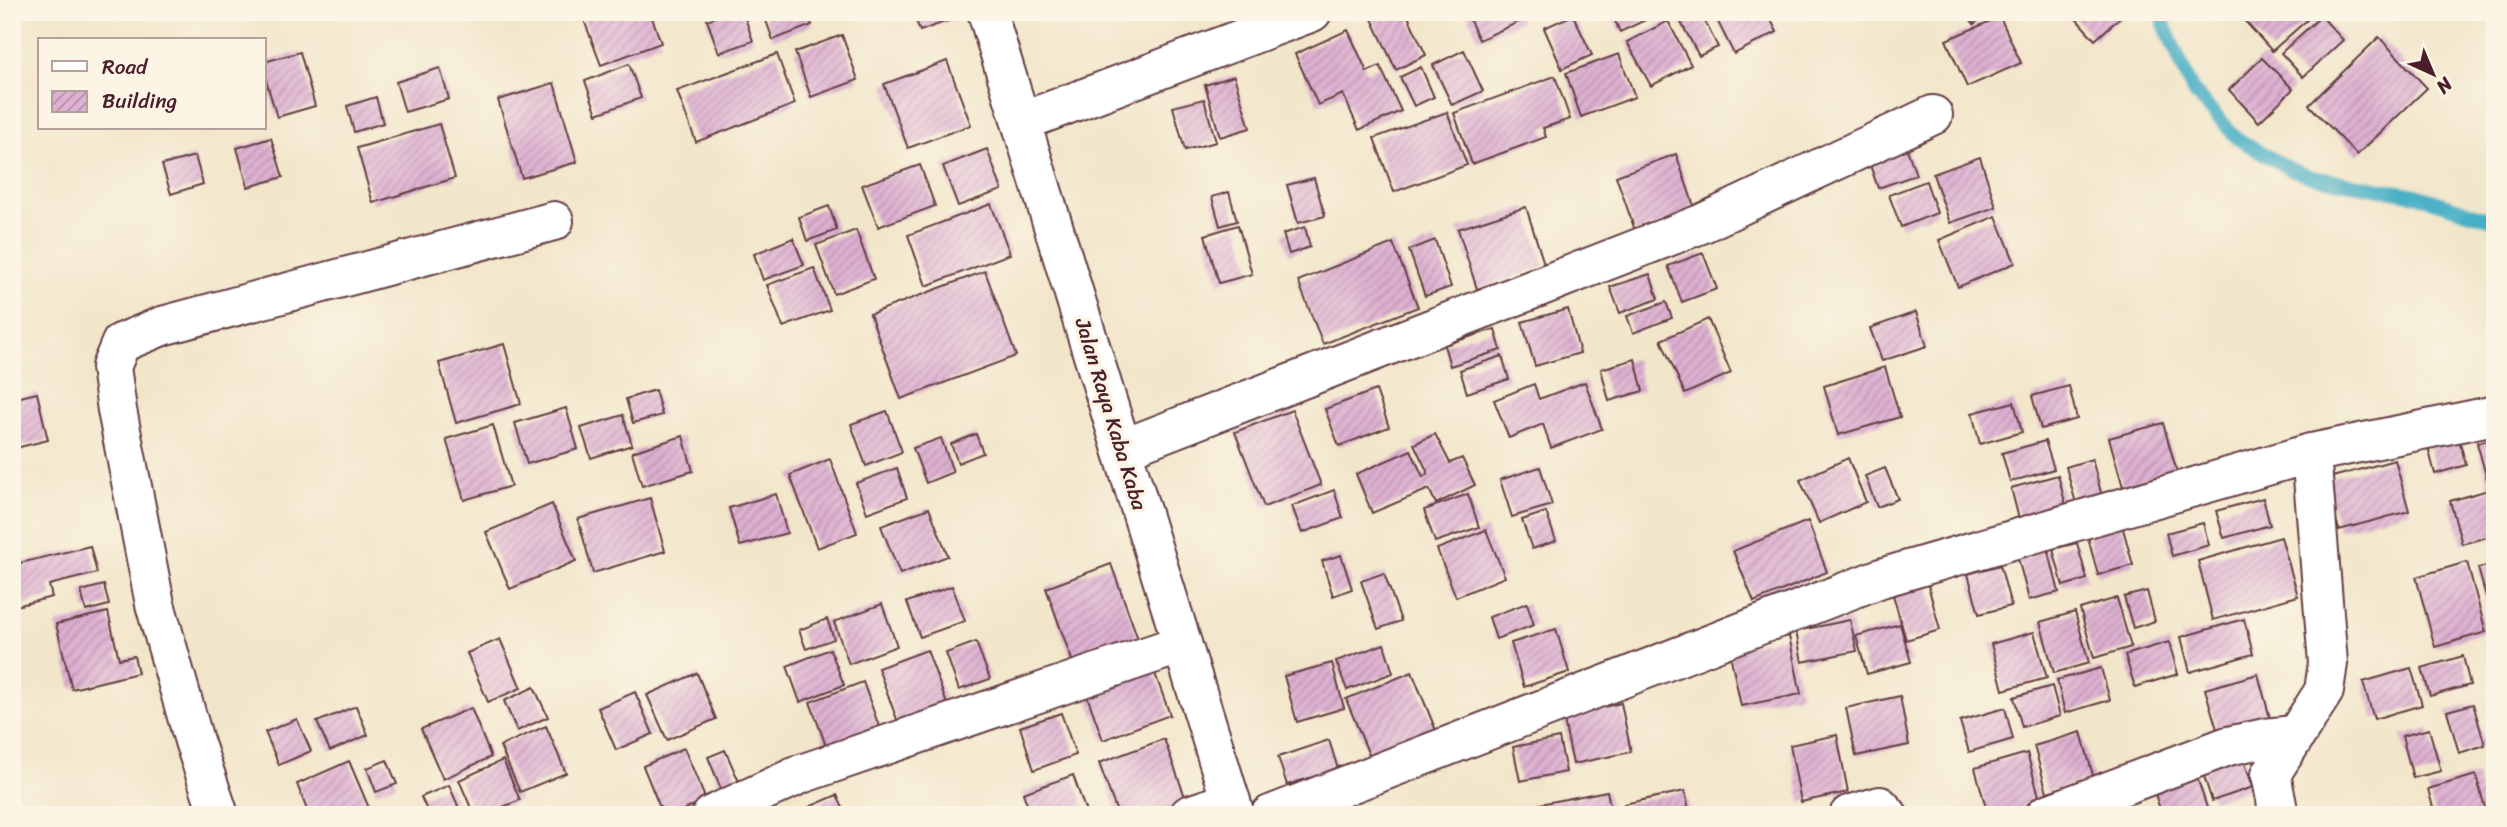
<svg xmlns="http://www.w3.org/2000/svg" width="2507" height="827" font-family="Sriracha,sans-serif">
  <defs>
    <pattern id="building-hatch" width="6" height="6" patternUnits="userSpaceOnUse" patternTransform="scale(1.75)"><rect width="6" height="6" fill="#deb1d2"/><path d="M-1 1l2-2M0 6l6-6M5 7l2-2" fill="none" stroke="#b68fab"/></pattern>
  </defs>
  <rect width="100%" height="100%" fill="#fcf5e5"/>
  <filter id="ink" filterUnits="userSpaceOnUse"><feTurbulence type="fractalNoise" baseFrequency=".0143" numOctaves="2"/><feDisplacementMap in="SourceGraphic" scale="14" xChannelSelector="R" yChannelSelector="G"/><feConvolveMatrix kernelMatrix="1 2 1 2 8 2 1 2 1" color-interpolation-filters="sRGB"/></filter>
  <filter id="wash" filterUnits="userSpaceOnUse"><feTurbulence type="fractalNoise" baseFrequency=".00686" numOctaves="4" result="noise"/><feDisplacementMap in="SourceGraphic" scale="28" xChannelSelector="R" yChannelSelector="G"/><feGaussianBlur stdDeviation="1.57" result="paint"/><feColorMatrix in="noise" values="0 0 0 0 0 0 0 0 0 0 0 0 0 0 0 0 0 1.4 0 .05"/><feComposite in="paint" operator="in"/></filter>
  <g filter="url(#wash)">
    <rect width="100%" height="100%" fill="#f2e6ca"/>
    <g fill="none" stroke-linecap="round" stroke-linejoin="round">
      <path stroke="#47afc5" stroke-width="14" d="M2162 12 2164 24 2193 91 2238 139 2288 168 2312 177 2416 195 2495 221"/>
    </g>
    <g id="blocks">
      <g fill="url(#building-hatch)">
        <path d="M581 12H650L661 43 601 65Z"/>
        <path d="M728 12H743L753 41 719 53 707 20Z"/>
        <path d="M763 12H807L812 25 773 40Z"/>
        <path d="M913 12H963L964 15 920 31Z"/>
        <path d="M1387 12H1406L1426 55 1396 70 1372 19Z"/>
        <path d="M1466 12H1517L1521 21 1479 40Z"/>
        <path d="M1611 12H1657L1658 14 1620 32Z"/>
        <path d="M1683 12H1700L1718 47 1699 56 1677 15Z"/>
        <path d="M1713 12H1767L1777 32 1734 54Z"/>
        <path d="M1965 12H1990L1974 24Z"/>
        <path d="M2070 12H2126L2095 40Z"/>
        <path d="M2253 12H2316L2272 51 2244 20Z"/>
        <path d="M1573 15 1592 55 1562 69 1544 28Z"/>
        <path d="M2321 16 2343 40 2303 77 2281 53Z"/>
        <path d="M2000 17 2021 63 1967 87 1946 40Z"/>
        <path d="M1668 21 1691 65 1651 86 1627 42Z"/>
        <path d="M1348 30 1367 72 1380 66 1401 111 1359 130 1343 94 1318 105 1295 54Z"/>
        <path d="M842 35 858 80 811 97 795 52Z"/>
        <path d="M2379 37 2427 88 2357 155 2309 105Z"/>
        <path d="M1464 50 1483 91 1452 105 1433 65Z"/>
        <path d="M300 52 315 106 277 117 264 74V62Z"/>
        <path d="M777 54 795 104 696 142 677 91Z"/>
        <path d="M1619 54 1635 97 1581 117 1566 73Z"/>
        <path d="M2262 58 2293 89 2259 122 2229 90Z"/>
        <path d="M947 61 971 125 908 148 884 84Z"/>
        <path d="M629 64 641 98 597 114 585 81Z"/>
        <path d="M1421 67 1434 97 1414 106 1400 77Z"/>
        <path d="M440 68 449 99 405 112 396 82Z"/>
        <path d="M1234 76 1250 128 1220 137 1205 85Z"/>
        <path d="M1555 76 1570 119 1543 128 1546 137 1472 164 1454 113Z"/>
        <path d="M554 83 577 162 522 178 498 100Z"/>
        <path d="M376 97 383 123 354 132 347 106Z"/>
        <path d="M1204 99 1216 142 1185 150 1173 107Z"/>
        <path d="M1447 112 1467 165 1394 192 1374 138Z"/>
        <path d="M439 124 455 178 373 203 357 148Z"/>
        <path d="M271 138 283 177 248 187 237 148Z"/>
        <path d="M1906 146 1916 175 1878 188 1868 159Z"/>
        <path d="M987 149 1002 190 958 206 943 166Z"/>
        <path d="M1676 154 1696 212 1636 233 1616 176Z"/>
        <path d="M195 156 203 184 171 194 162 165Z"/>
        <path d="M1980 157 1996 207 1950 223 1933 174Z"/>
        <path d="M920 165 935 206 878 227 862 185Z"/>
        <path d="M1314 178 1325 216 1298 223 1287 185Z"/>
        <path d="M1926 181 1937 213 1901 227 1889 195Z"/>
        <path d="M1229 192 1237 221 1220 226 1212 197Z"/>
        <path d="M991 204 1010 254 926 286 908 235Z"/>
        <path d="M829 206 837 230 807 241 799 217Z"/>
        <path d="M1526 207 1545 267 1477 289 1458 229Z"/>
        <path d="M1996 216 2015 263 1958 287 1939 240Z"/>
        <path d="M1238 225 1252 274 1219 283 1205 235Z"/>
        <path d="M1305 227 1310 247 1289 254 1283 234Z"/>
        <path d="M856 230 874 279 834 294 816 245Z"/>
        <path d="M793 238 804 265 763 280 754 254Z"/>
        <path d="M1435 240 1451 287 1425 296 1409 250Z"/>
        <path d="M1393 243 1418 307 1323 344 1298 281Z"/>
        <path d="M1703 253 1717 289 1682 302 1668 266Z"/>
        <path d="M814 268 830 310 783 327 767 285Z"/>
        <path d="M985 271 1016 356 901 399 870 314Z"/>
        <path d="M1650 274 1658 299 1620 313 1610 287Z"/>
        <path d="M1666 302 1672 318 1633 333 1627 316Z"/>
        <path d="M1568 309 1580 353 1535 366 1522 322Z"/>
        <path d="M1916 312 1927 346 1882 361 1870 328Z"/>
        <path d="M1708 319 1731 373 1685 394 1661 340Z"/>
        <path d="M1495 329 1501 350 1450 366 1444 345Z"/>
        <path d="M504 344 521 404 456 423 439 363Z"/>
        <path d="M1502 356 1509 379 1467 393 1460 370Z"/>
        <path d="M1635 359 1643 391 1609 401 1601 369Z"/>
        <path d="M1885 367 1900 417 1838 435 1824 386Z"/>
        <path d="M1585 382 1602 429 1551 448 1543 424 1509 438 1494 400 1534 384 1539 399Z"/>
        <path d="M2069 386 2077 419 2041 429 2032 396Z"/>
        <path d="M655 390 662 415 633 423 626 399Z"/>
        <path d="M1376 390 1389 427 1339 446 1325 409Z"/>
        <path d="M37 393 48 440 12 449V399Z"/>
        <path d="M2014 402 2022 432 1980 444 1972 413Z"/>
        <path d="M566 408 578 449 527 464 515 423Z"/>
        <path d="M1292 410 1321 485 1264 507 1235 432Z"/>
        <path d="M887 411 902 452 866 466 851 424Z"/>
        <path d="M623 415 632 445 591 458 581 428Z"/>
        <path d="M2163 423 2177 472 2123 487 2109 438Z"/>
        <path d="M493 425 511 486 464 500 446 439Z"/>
        <path d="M976 434 983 453 958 463 951 444Z"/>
        <path d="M1435 434 1450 463 1462 458 1475 485 1436 504 1429 489 1372 513 1356 474 1411 450 1423 477 1428 473 1414 444Z"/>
        <path d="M683 436 693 471 642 486 632 452Z"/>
        <path d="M941 438 953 472 926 483 913 448Z"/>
        <path d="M2495 438V485L2489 486 2477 443Z"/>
        <path d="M2459 439 2466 465 2435 474 2428 447Z"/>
        <path d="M2045 441 2054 469 2010 482 2002 453Z"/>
        <path d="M1848 458 1866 502 1819 523 1800 480Z"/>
        <path d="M830 459 857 533 817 548 790 475Z"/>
        <path d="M2092 459 2103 500 2077 507 2066 467Z"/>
        <path d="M2395 460 2409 511 2339 530 2325 479Z"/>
        <path d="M1540 467 1552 505 1512 517 1500 480Z"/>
        <path d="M897 468 907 498 867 513 856 483Z"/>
        <path d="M1885 468 1898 499 1877 507 1865 476Z"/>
        <path d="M2058 475 2066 506 2019 519 2011 488Z"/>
        <path d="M2495 488V535L2462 544 2450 501Z"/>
        <path d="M1334 490 1343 518 1302 533 1292 506Z"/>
        <path d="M776 494 787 533 740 546 729 508Z"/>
        <path d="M1468 494 1479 527 1435 542 1424 510Z"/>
        <path d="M650 498 665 551 593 573 578 519Z"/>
        <path d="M2263 498 2270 525 2224 538 2216 511Z"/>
        <path d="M552 504 576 561 510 589 486 532Z"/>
        <path d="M929 508 948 556 900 574 881 526Z"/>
        <path d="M1546 512 1556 541 1532 549 1522 520Z"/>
        <path d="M1808 521 1827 572 1754 602 1733 551Z"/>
        <path d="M2203 523 2209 545 2172 556 2166 533Z"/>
        <path d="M2122 525 2133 565 2098 575 2087 534Z"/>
        <path d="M1486 530 1505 577 1456 597 1437 549Z"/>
        <path d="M2281 537 2298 596 2213 620 2198 561Z"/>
        <path d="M2077 543 2087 579 2063 586 2053 549Z"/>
        <path d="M90 546 97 573 49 585 52 597 12 607V565Z"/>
        <path d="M2048 549 2059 592 2029 600 2018 558Z"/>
        <path d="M1341 555 1352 589 1333 596 1322 561Z"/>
        <path d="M2467 562 2486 632 2435 647 2416 577Z"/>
        <path d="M1111 564 1138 639 1073 663 1046 588Z"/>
        <path d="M2495 564V625H2494L2478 568Z"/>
        <path d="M2000 565 2011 606 1979 614 1968 574Z"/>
        <path d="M1384 573 1401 621 1378 629 1361 581Z"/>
        <path d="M104 585 109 605 86 611 81 591Z"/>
        <path d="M1928 585 1940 630 1906 640 1893 595Z"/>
        <path d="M952 586 965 621 920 637 907 602Z"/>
        <path d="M2147 591 2155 621 2133 628 2124 597Z"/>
        <path d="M2117 598 2131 647 2094 658 2080 609Z"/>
        <path d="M1527 603 1534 625 1496 639 1489 617Z"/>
        <path d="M882 604 897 646 849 664 834 622Z"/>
        <path d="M108 612 119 659 134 656 138 673 72 689 56 624Z"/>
        <path d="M2075 612 2089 663 2054 673 2040 622Z"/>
        <path d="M827 619 834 639 806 649 799 630Z"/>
        <path d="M2244 619 2253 654 2190 672 2181 637Z"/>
        <path d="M1850 620 1857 651 1802 662 1796 631Z"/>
        <path d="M1900 624 1911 662 1867 674 1856 636Z"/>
        <path d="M1556 629 1569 672 1524 687 1511 643Z"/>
        <path d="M2034 632 2047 678 2003 690 1991 644Z"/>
        <path d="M1789 636 1801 694 1741 706 1729 649Z"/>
        <path d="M500 639 521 688 488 702 467 653Z"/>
        <path d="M976 642 990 679 959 690 946 653Z"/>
        <path d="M2169 642 2178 674 2135 687 2125 655Z"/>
        <path d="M1384 644 1393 673 1347 690 1336 661Z"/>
        <path d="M830 649 844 685 800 702 787 666Z"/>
        <path d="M927 650 951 715 902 733 878 668Z"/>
        <path d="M2463 656 2470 685 2430 696 2422 668Z"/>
        <path d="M1332 663 1344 708 1297 722 1284 676Z"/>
        <path d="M1153 668 1170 715 1103 740 1086 693Z"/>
        <path d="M2101 668 2110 700 2065 713 2057 680Z"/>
        <path d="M2411 668 2422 705 2374 719 2363 682Z"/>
        <path d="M1412 672 1437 733 1371 760 1346 699Z"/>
        <path d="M697 673 716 719 667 740 647 695Z"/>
        <path d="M2258 674 2271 722 2219 736 2205 689Z"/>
        <path d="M863 682 885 743 832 762 810 702Z"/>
        <path d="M2052 686 2060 716 2022 727 2014 697Z"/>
        <path d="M534 687 548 717 517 731 504 701Z"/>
        <path d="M635 692 653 734 616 750 598 708Z"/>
        <path d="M1900 696 1909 745 1856 756 1846 708Z"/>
        <path d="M1621 703 1631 752 1573 764 1563 716Z"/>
        <path d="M2473 704 2485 745 2459 753 2447 711Z"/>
        <path d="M356 706 368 735 330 751 317 722Z"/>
        <path d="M471 708 491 757 443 779 421 729Z"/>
        <path d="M2005 708 2013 739 1969 752 1960 721Z"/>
        <path d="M1061 713 1076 755 1034 770 1020 727Z"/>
        <path d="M297 719 311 751 279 765 265 732Z"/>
        <path d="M546 726 566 773 520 792 500 746Z"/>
        <path d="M2429 729 2441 771 2413 778 2402 736Z"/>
        <path d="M2081 732 2094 779 2047 792 2034 746Z"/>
        <path d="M1837 735 1848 792 1801 802 1790 745Z"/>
        <path d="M1559 738 1566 772 1520 781 1513 747Z"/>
        <path d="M1164 739 1188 805 1161 815H1118L1099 763Z"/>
        <path d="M1329 740 1338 769 1287 785 1278 757Z"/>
        <path d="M684 748 706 800 672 815H663L643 766Z"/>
        <path d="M2240 748 2253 787 2212 801 2199 761Z"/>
        <path d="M725 750 741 786 723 794 708 757Z"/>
        <path d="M2027 753 2043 810 2027 815H1988L1975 768Z"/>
        <path d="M387 760 397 784 376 792 367 768Z"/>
        <path d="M503 760 520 800 484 815H474L459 780Z"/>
        <path d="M349 761 372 815H309L297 784Z"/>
        <path d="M2194 768 2207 808 2187 815H2162L2151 782Z"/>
        <path d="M1073 775 1087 815H1031L1023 793Z"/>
        <path d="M2476 775 2487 815H2435L2428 789Z"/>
        <path d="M449 785 462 815H429L421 797Z"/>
        <path d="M1607 791 1612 815H1537L1535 805Z"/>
        <path d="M1685 791 1690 815H1627L1624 804Z"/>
        <path d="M837 795 846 815H804L802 810Z"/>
      </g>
    </g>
  </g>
  <g filter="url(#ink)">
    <use href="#blocks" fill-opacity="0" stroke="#633d43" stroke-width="2"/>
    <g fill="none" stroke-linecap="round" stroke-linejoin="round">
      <g stroke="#633d43" stroke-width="42">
        <g id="minor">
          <path d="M987 12 1235 815"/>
          <path d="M1021 122 1312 12"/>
          <path d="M1122 449 1701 224 1933 115"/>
          <path d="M219 815 194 741 155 604 117 410 111 367 121 343 162 326 554 221"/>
          <path d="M712 815 801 774 1182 644"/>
          <path d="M1189 815 1231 801"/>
          <path d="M1270 815 1881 578 2311 453 2495 415"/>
          <path d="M1849 815 1880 806 1888 815"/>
          <path d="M2045 815 2228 746 2265 738 2294 735"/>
          <path d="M2279 815 2271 774 2324 691 2328 663 2311 453"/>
        </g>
      </g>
      <use href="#minor" stroke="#fff" stroke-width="38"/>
    </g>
  </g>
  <g text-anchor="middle" stroke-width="7" stroke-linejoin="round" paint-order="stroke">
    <g font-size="21" fill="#4a1f2b" stroke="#fcf5e5">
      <text transform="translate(1111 414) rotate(73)" y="7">Jalan Raya Kaba Kaba</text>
    </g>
  </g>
  <rect width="2507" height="827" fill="none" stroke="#fcf5e5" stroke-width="42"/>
  <rect x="38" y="38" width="228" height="91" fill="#fcf5e5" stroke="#b59f9b" stroke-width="2"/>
  <rect x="52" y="61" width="35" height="10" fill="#ffffff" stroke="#b59f9b" stroke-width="2"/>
  <text x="102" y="74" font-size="21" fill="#4a1f2b">Road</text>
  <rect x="52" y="91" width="35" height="21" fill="url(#building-hatch)" stroke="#b59f9b" stroke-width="2"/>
  <text x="102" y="108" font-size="21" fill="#4a1f2b">Building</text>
  <g transform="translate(2433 74) rotate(136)" stroke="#fcf5e5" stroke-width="5" paint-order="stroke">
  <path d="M0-5L12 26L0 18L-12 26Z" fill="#4a1f2b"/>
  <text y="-10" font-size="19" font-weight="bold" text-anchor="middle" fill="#4a1f2b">N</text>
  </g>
</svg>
